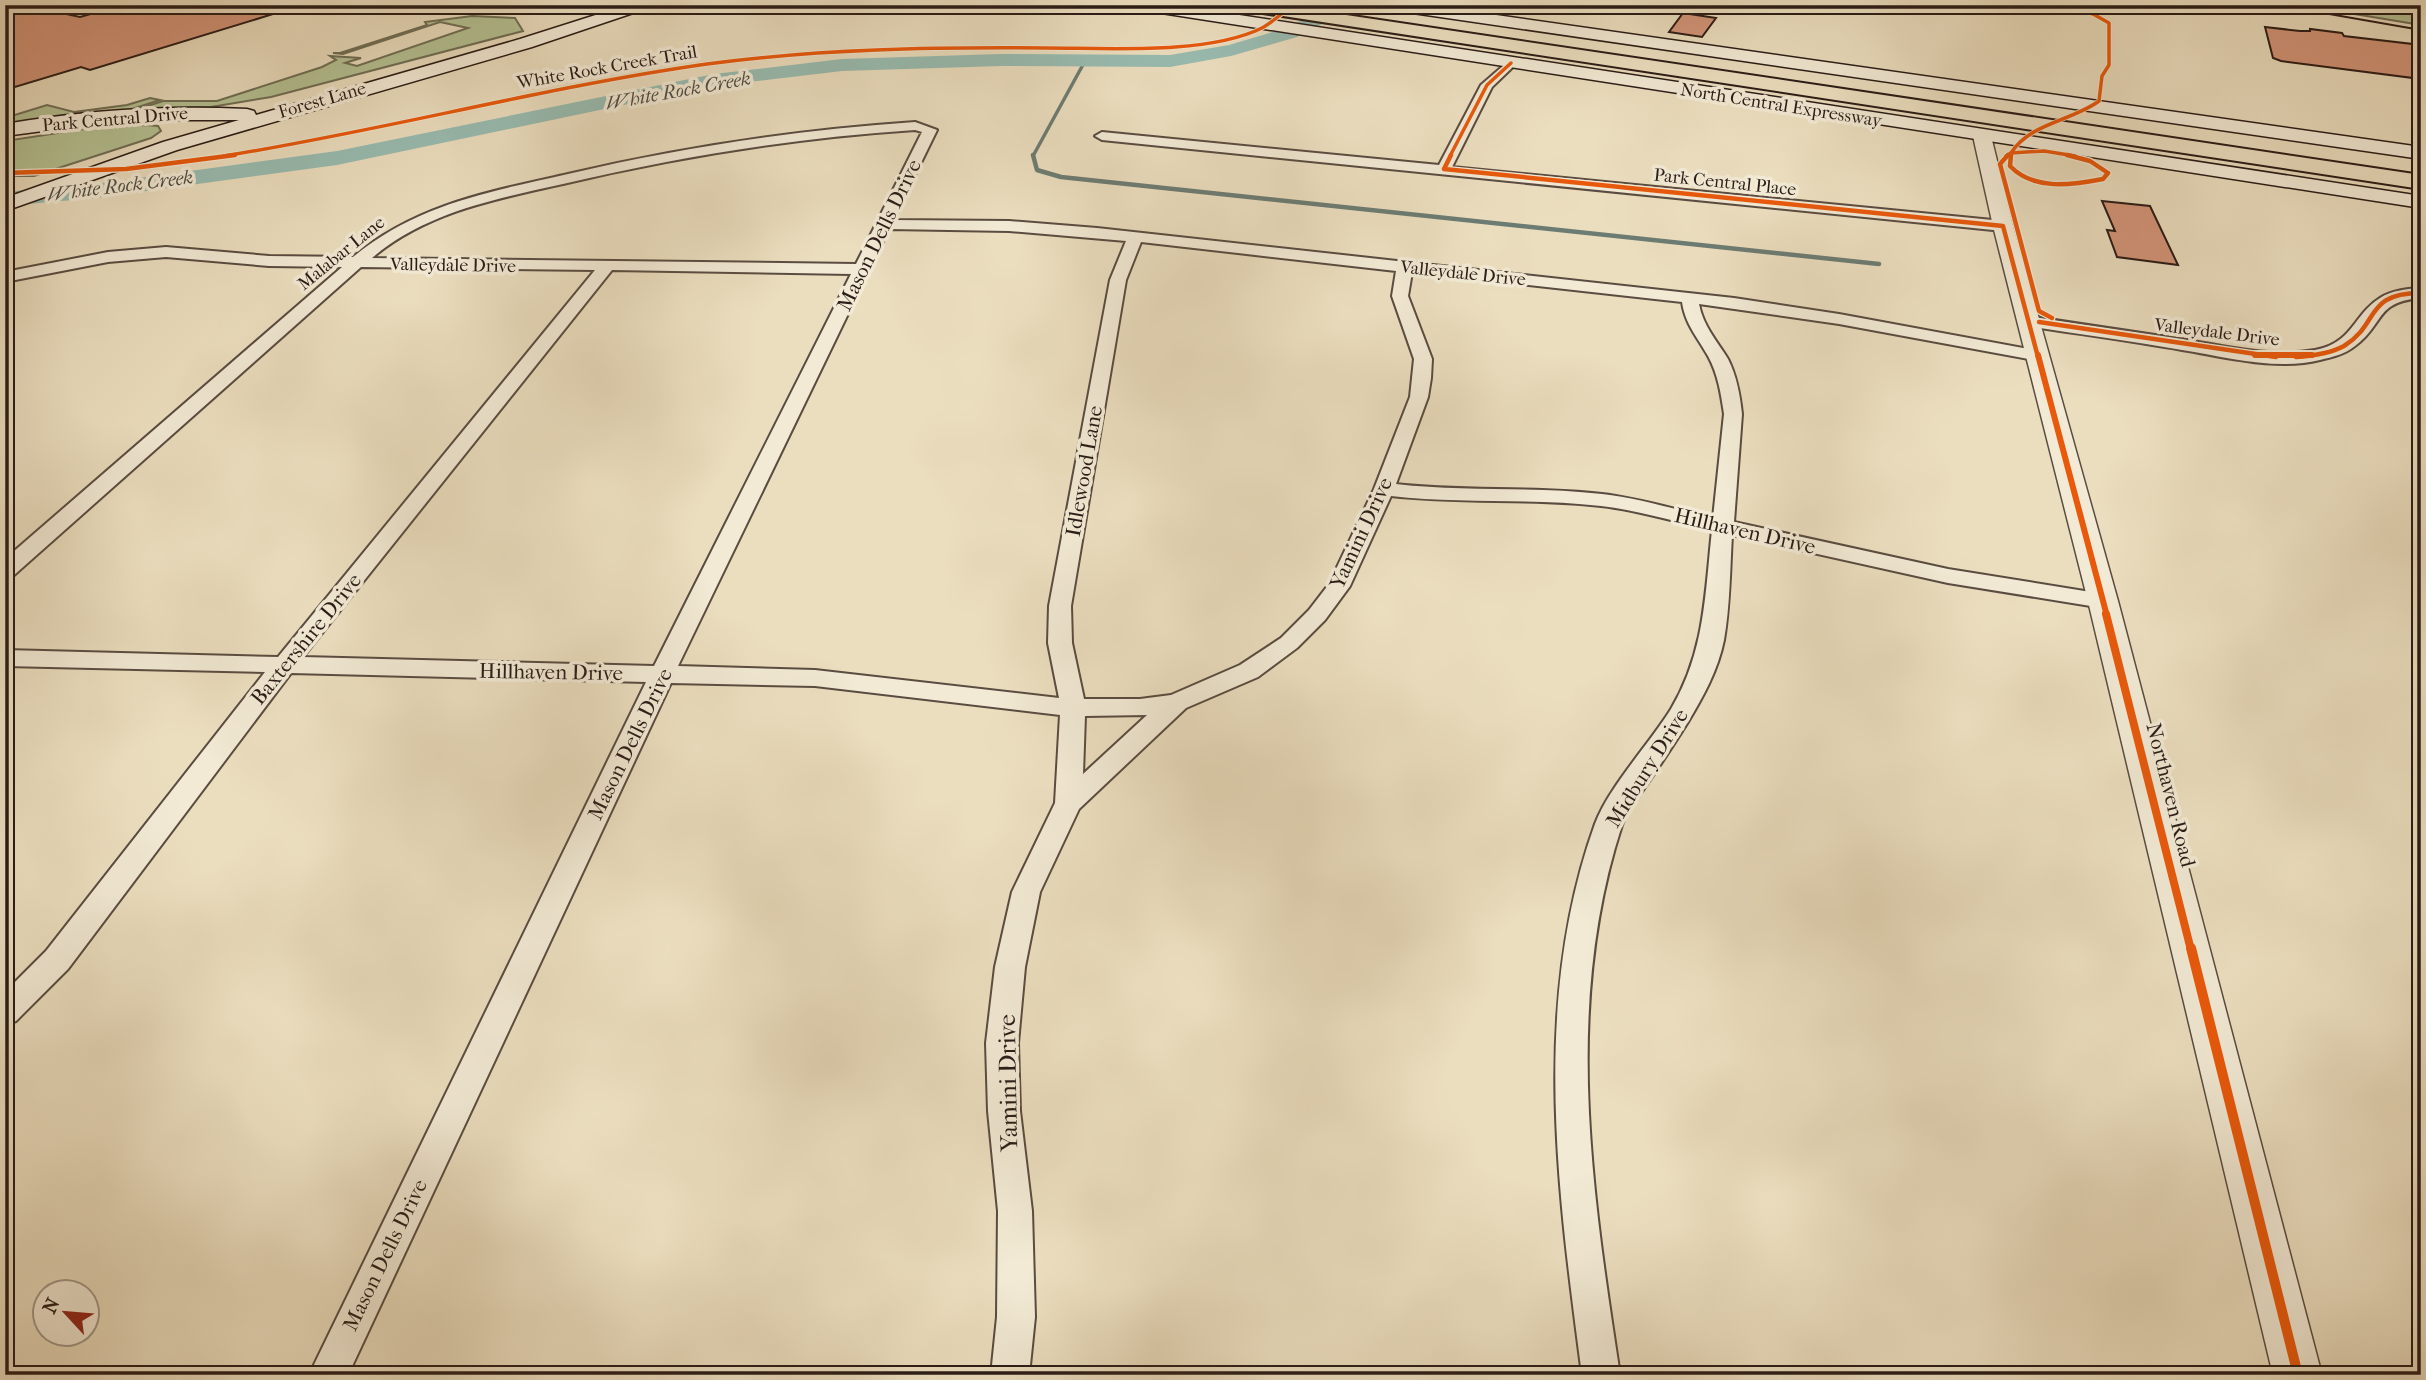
<svg xmlns="http://www.w3.org/2000/svg" width="2426" height="1380" font-family="'IM FELL French Canon',serif">
  <rect width="100%" height="100%" fill="#ebdebf"/>
  <filter id="stains"><feTurbulence type="fractalNoise" baseFrequency=".00286" numOctaves="4"/><feColorMatrix values="0 0 0 0 .2 0 0 0 0 .09 0 0 0 0 .02 0 0 0 .5 -.17"/></filter>
  <radialGradient id="worn" r=".72"><stop offset=".6" stop-color="#630" stop-opacity="0"/><stop offset="1" stop-color="#630" stop-opacity=".3"/></radialGradient>
  <g fill="#b5c294" stroke="#706f56" stroke-width="2">
    <path d="M2300 5H2421V25Z"/>
    <path d="M472 16 515 18 523 31 271 97 211 107 138 109 163 101H217L322 67 336 60 330 56 361 58 345 63 357 66 468 28 440 22 343 54 333 53H340L427 25 425 22Z"/>
    <path d="M150 98 160 100 126 111 5 127V118L47 105 74 112 127 105Z"/>
    <path d="M146 125 158 126 161 131 151 138 34 176H5V141L91 128Z"/>
  </g>
  <g fill="none" stroke-linecap="round" stroke-linejoin="round">
    <path stroke="#6c7c73" stroke-width="3.5" d="M1033 156 1085 61"/>
    <path stroke="#6c7c73" stroke-width="4.5" d="M1033 155 1037 170 1061 177 1879 264"/>
    <path fill="#98bcb1" fill-rule="evenodd" d="M1335 5H1359L1297 37 1231 56 1170 67 1001 66 842 71 714 86 337 165 95 198 5 206V192L95 184 337 151 714 74 842 59 1001 54 1170 55 1229 45 1283 29Z"/>
  </g>
  <g fill="#d39579" stroke="#2a1c17" stroke-width="2">
    <path d="M123 5H224L270 15 90 70 81 67 5 90V14L34 7 80 17Z"/>
    <path d="M1683 13 1716 18 1702 37 1669 32Z"/>
    <path d="M2265 27 2300 31H2310V29L2342 33 2344 36 2421 45V79L2281 61 2273 58Z"/>
    <path d="M2102 201 2150 206 2178 265 2117 257 2107 230 2115 231Z"/>
  </g>
  <g fill="none" stroke-linecap="round" stroke-linejoin="round">
    <g stroke="#5a4c41" stroke-width="4">
      <g id="minor">
        <path d="M1511 59 1517 63 1492 87 1452 167 2003 221 2011 226 2003 231 1102 140 1095 136 1102 132 1439 165 1481 85Z"/>
        <path d="M915 122 937 130 893 220 1009 221 1097 228 1734 298 1839 314 2039 351 2048 356 2039 361 1839 324 1699 304C1703 326 1717 341 1728 359 1737 377 1740 395 1742 414L1734 522 1948 569 2103 594 2111 596 2114 601 2111 606 2103 608 1948 583 1732 535C1730 569 1730 606 1724 640 1718 670 1703 697 1688 722 1673 746 1657 770 1641 793 1634 803 1626 813 1622 825 1563 1005 1592 1192 1620 1375H1582C1558 1192 1531 1002 1595 824 1608 788 1650 743 1671 709 1705 652 1705 594 1712 530 1675 522 1638 510 1601 506 1531 498 1461 504 1391 496L1350 586 1325 620 1297 648 1258 677 1186 708 1079 809 1040 892 1025 967 1018 1043 1020 1111 1032 1211 1035 1317 1029 1375H991L997 1317 998 1211 988 1111 986 1043 995 967 1012 892 1055 803 1060 715 815 686 671 683 348 1375H309L646 682 291 673 68 969 16 1021 5 1025V992L46 951 265 672 5 666V650L278 657 595 270 361 267 13 576 5 578V559L342 267 269 266 166 257 108 262 5 282V272L108 252 166 247 269 256 353 257C417 204 489 192 568 174 683 147 797 130 915 122ZM915 130 922 132 856 264 372 258C426 212 496 199 563 184 681 156 794 138 915 130ZM889 229 1009 231 1126 241 1110 280 1049 606 1048 643 1059 698 815 670 678 666ZM1141 242 1396 271 1392 296 1414 359 1410 397 1374 489 1329 584 1309 610 1281 638 1240 665 1171 695 1140 699H1084L1072 643 1071 606 1126 280ZM612 270 851 274 654 666 303 657ZM1412 272 1682 302C1685 324 1698 338 1708 356 1718 374 1721 394 1724 414L1713 518C1676 510 1639 498 1602 494 1533 486 1464 492 1396 484L1428 397 1431 378 1432 359 1408 296ZM1147 715 1083 774 1085 716Z"/>
        <path d="M2421 288V298C2374 302 2385 324 2355 346 2345 354 2333 357 2320 360 2276 371 2226 357 2182 350 2131 341 2079 334 2028 326L2019 321 2028 316C2079 324 2131 331 2182 339 2225 346 2271 358 2315 350 2353 343 2353 315 2380 298 2392 290 2407 289 2421 288Z"/>
      </g>
    </g>
    <g stroke="#5a4c41" stroke-width="3">
      <path id="tertiary" d="M1982 131 1991 136 2013 226 2118 601 2322 1375H2273L2088 601 1993 226 1973 136Z"/>
    </g>
    <g stroke="#2a1c17" stroke-width="3">
      <g id="secondary">
        <path d="M627 5H651L648 8 532 47 177 150 5 211V198L163 142 239 120H126L5 136V124C86 110 165 105 247 109L254 111 256 115 520 39Z"/>
        <path d="M1134 5H1174L2421 196V208L1142 10Z"/>
        <path d="M1384 5H1426L2421 147V159L1392 10Z"/>
      </g>
    </g>
    <g stroke="#2a1c17" stroke-width="4">
      <path id="motorway" d="M1235 5H1279L2421 175V189L1243 10Z"/>
    </g>
    <use href="#minor" fill="#f2ead5" fill-rule="evenodd"/>
    <use href="#tertiary" fill="#f2ead5" fill-rule="evenodd"/>
    <use href="#secondary" fill="#f2ead5" fill-rule="evenodd"/>
    <use href="#motorway" fill="#ebdebf" fill-rule="evenodd"/>
    <path stroke="#2a1c17" stroke-width="2" d="M2277 5 2421 30"/>
    <g stroke="#f2ead5" stroke-width="5">
      <g id="cycleway-far4">
        <path d="M2011 153C2030 123 2072 121 2099 101L2102 76 2109 65V23L2093 14 2064 5"/>
        <path d="M2011 153 2044 151 2075 156"/>
        <path d="M224 156C386 130 545 87 707 64 819 49 933 47 1046 48 1107 48 1207 55 1262 28 1273 22 1283 12 1293 5"/>
        <path d="M1450 156 1487 85 1511 63"/>
        <path d="M2006 156 2011 153"/>
        <path d="M2011 156V153"/>
      </g>
    </g>
    <g stroke="#f2ead5" stroke-width="7">
      <g id="cycleway-far3">
        <path d="M1451 155 1444 169 2003 226 2038 357"/>
        <path d="M2008 155 2000 164 2039 311 2052 318"/>
        <path d="M2011 155 2010 166C2034 191 2072 185 2103 179L2108 173 2090 161 2067 155"/>
        <path d="M5 173 126 169 235 155"/>
        <path d="M2039 322 2276 357"/>
        <path d="M2296 357C2312 356 2329 354 2344 346 2380 324 2364 293 2421 293"/>
      </g>
    </g>
    <g stroke="#f2ead5" stroke-width="10">
      <g id="cycleway-far2">
        <path d="M2038 355 2107 616"/>
        <path d="M2255 355H2312"/>
      </g>
    </g>
    <g stroke="#f2ead5" stroke-width="12">
      <path id="cycleway-far1" d="M2106 614 2191 950"/>
    </g>
    <g stroke="#f2ead5" stroke-width="14">
      <path id="cycleway" d="M2191 948 2298 1375"/>
    </g>
    <use href="#cycleway-far4" stroke="#e8590c" stroke-width="3.5"/>
    <use href="#cycleway-far3" stroke="#e8590c" stroke-width="4.5"/>
    <use href="#cycleway-far2" stroke="#e8590c" stroke-width="6"/>
    <use href="#cycleway-far1" stroke="#e8590c" stroke-width="8"/>
    <use href="#cycleway" stroke="#e8590c" stroke-width="10"/>
  </g>
  <g text-anchor="middle" stroke-width="7" stroke-linejoin="round" paint-order="stroke">
    <g font-size="18" fill="#2a1c17" stroke="#f2ead5">
      <text transform="translate(607 67) rotate(-10)" y="6">White Rock Creek Trail</text>
      <text transform="translate(322 100) rotate(-16)" y="6">Forest Lane</text>
      <text transform="translate(1781 105) rotate(9)" y="6">North Central Expressway</text>
      <text transform="translate(115 119) rotate(-5)" y="6">Park Central Drive</text>
      <text transform="translate(1725 182) rotate(6)" y="6">Park Central Place</text>
      <text transform="translate(341 253) rotate(-39)" y="6">Malabar Lane</text>
      <text transform="translate(453 265) rotate(1)" y="6">Valleydale Drive</text>
      <text transform="translate(1463 273) rotate(6)" y="6">Valleydale Drive</text>
      <text transform="translate(2217 332) rotate(7)" y="6">Valleydale Drive</text>
    </g>
    <g font-size="19" font-style="italic" fill="#4b4c45" stroke="#f2ead5">
      <text transform="translate(678 90) rotate(-10)" y="7">White Rock Creek</text>
      <text transform="translate(120 185) rotate(-7)" y="7">White Rock Creek</text>
    </g>
    <g font-size="21" fill="#2a1c17" stroke="#f2ead5">
      <text transform="translate(879 235) rotate(-64)" y="7">Mason Dells Drive</text>
      <text transform="translate(1084 471) rotate(-80)" y="7">Idlewood Lane</text>
      <text transform="translate(1745 531) rotate(13)" y="7">Hillhaven Drive</text>
      <text transform="translate(1361 533) rotate(-65)" y="7">Yamini Drive</text>
      <text transform="translate(306 639) rotate(-51)" y="7">Baxtershire Drive</text>
      <text transform="translate(551 672) rotate(1)" y="7">Hillhaven Drive</text>
      <text transform="translate(630 744) rotate(-64)" y="7">Mason Dells Drive</text>
      <text transform="translate(1647 768) rotate(-58)" y="7">Midbury Drive</text>
      <text transform="translate(2171 795) rotate(76)" y="7">Northaven Road</text>
      <text transform="translate(385 1255) rotate(-64)" y="7">Mason Dells Drive</text>
    </g>
    <g font-size="24" fill="#2a1c17" stroke="#f2ead5">
      <text transform="translate(1008 1083) rotate(-91)" y="8">Yamini Drive</text>
    </g>
  </g>
  <rect width="2426" height="1380" fill="none" stroke="#ebdebf" stroke-width="28"/>
  <rect x="7" y="7" width="2412" height="1366" fill="none" stroke="#2a1c17" stroke-width="3.5"/>
  <rect x="14" y="14" width="2398" height="1352" fill="none" stroke="#2a1c17" stroke-width="2"/>
  <g transform="translate(66 1313) rotate(296)"><circle r="33" fill="#f2ead5" stroke="#a29889" stroke-width="2"/>
  <path d="M0-5L12 26L0 18L-12 26Z" fill="#8f2418"/>
  <text y="-10" font-size="19" font-weight="bold" text-anchor="middle" fill="#2a1c17">N</text>
  </g>
  <rect width="100%" height="100%" filter="url(#stains)"/>
  <rect width="100%" height="100%" fill="url(#worn)"/>
</svg>
